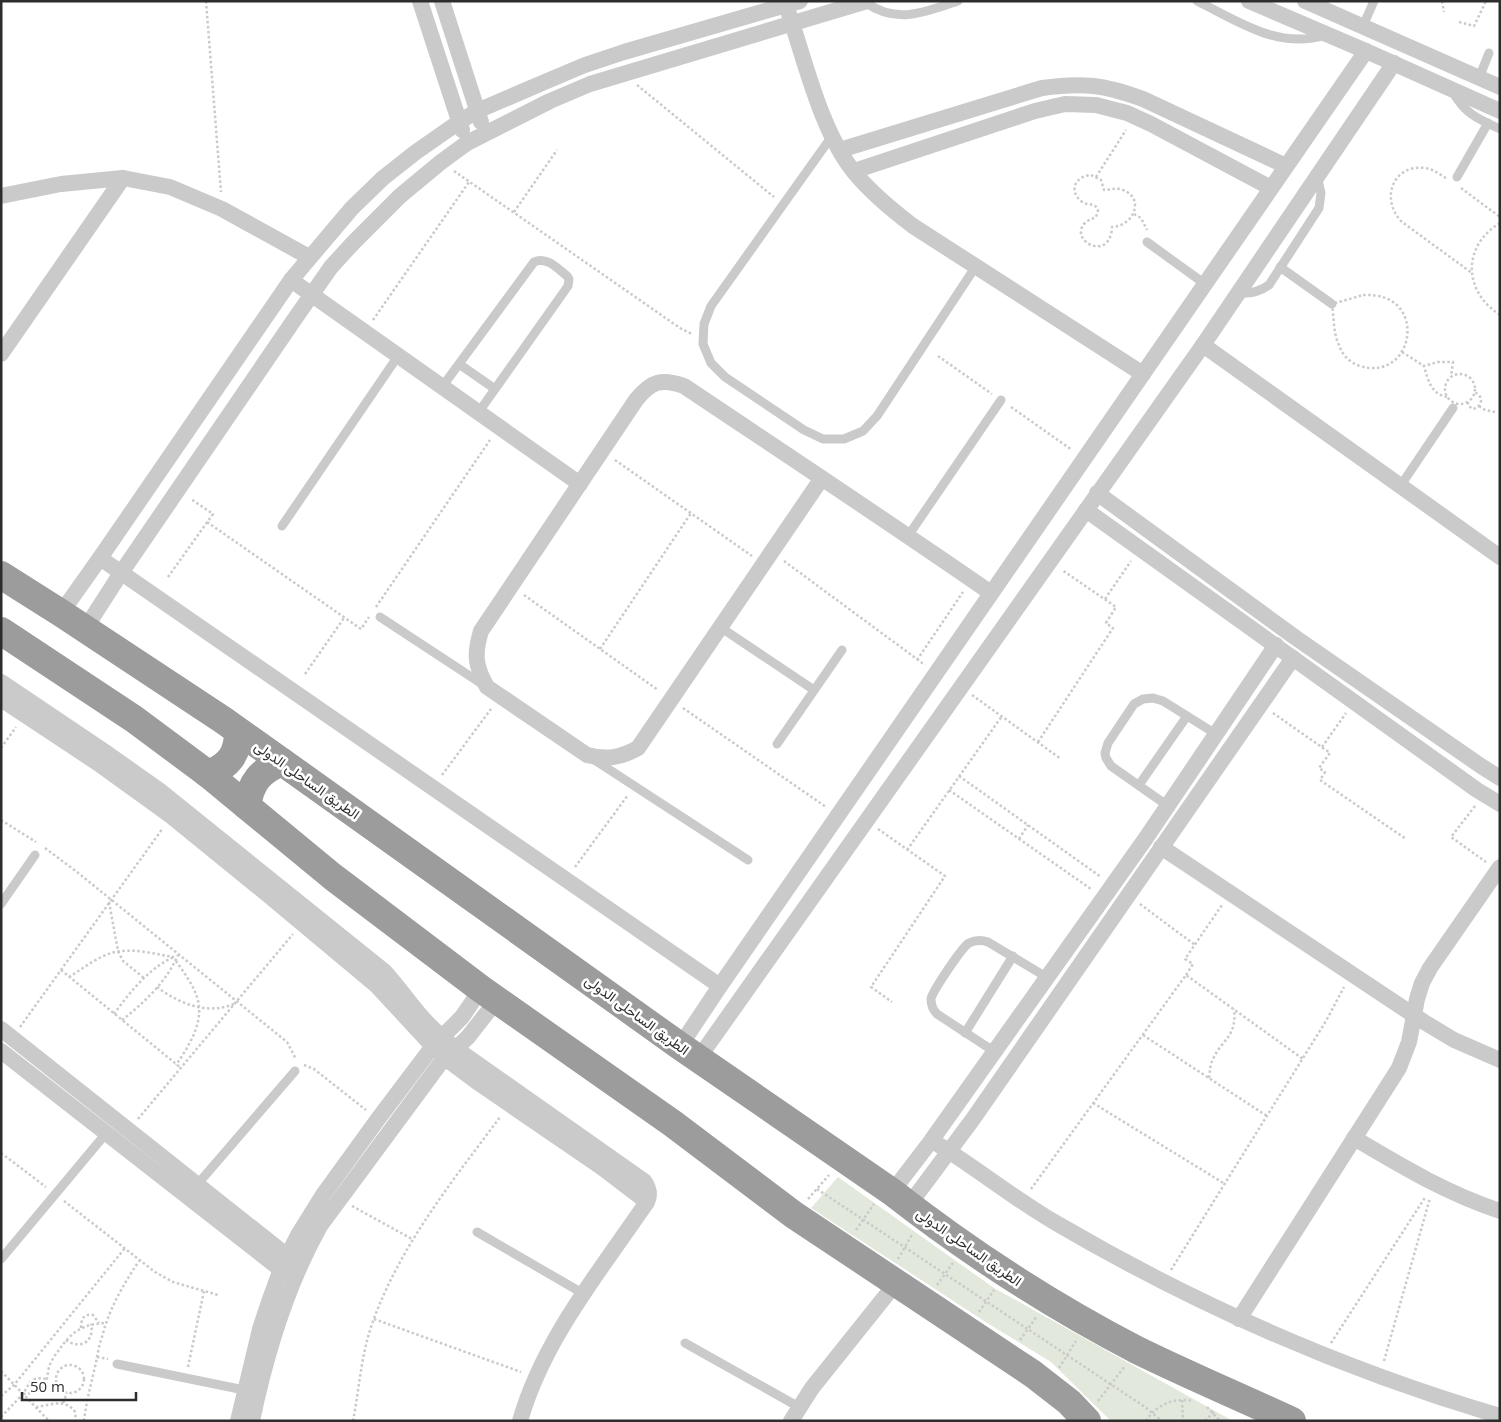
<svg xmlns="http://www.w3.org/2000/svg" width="1501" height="1422" font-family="'Open Sans',Vazirmatn,sans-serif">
  <rect width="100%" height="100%" fill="#fff"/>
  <path fill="#e2e9dc" d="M838 1177 994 1288 1233 1421H1111L1051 1362 984 1321 811 1208Z"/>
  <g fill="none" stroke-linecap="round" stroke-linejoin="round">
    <g stroke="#cacaca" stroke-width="2.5" stroke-dasharray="2.5 2.5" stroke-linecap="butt">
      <path d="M206 1 221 192"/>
      <path d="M1442 1 1444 12"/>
      <path d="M1459 22 1474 26 1486 1"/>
      <path d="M637 85 774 197"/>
      <path d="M454 171 680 328 692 334"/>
      <path d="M1091 175 1101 180 1104 190C1111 190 1117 187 1123 190 1145 198 1134 226 1112 227 1112 231 1111 236 1109 239 1100 257 1070 238 1085 223 1088 220 1092 219 1096 217L1098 210C1094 201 1088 207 1081 201 1068 190 1076 176 1091 175Z"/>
      <path d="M1096 177 1126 130"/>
      <path d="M1446 178C1439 174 1433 169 1425 168 1392 164 1380 200 1402 222L1472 273"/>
      <path d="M1461 188 1500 217"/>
      <path d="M514 212 557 150"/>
      <path d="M1134 214 1141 218 1147 230"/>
      <path d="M1500 223C1462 246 1463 291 1500 315"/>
      <path d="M1363 295C1430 291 1415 383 1360 366 1350 363 1342 355 1339 345 1333 333 1334 317 1332 304Z"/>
      <path d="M373 320 469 182"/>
      <path d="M1402 352 1424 366"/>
      <path d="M938 356 992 394"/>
      <circle cx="1460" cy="389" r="15"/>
      <path d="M1447 397C1431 394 1428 380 1424 366L1438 362H1453L1451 377"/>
      <path d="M1468 402V405L1472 409C1482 408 1485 396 1474 392"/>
      <path d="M1479 406 1485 410 1495 412"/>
      <path d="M1011 407 1072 450"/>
      <path d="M615 460 752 556"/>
      <path d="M207 522 361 629 369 617"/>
      <path d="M784 561 925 665"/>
      <path d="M168 577 213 514 191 499"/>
      <path d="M524 595 658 690"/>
      <path d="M1105 599 1131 561"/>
      <path d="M376 607 490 440"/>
      <path d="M600 649 691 513"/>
      <path d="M917 660 963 592"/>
      <path d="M305 674 344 618"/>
      <path d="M972 695 1061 759"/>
      <path d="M683 708 826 807"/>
      <path d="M1273 713 1330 753 1319 768 1325 772 1320 780 1406 839"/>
      <path d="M1038 742 1113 628 1106 623 1116 607 1062 570"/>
      <path d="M1322 747 1346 713"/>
      <path d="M1 748 16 727"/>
      <path d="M442 775 491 709"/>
      <path d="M959 776 1101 877"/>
      <path d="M949 790 1091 889"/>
      <path d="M1475 806 1451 837 1486 862"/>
      <path d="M1 820 36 842"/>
      <path d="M878 829 945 876 871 987 892 1002"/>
      <path d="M1019 839 1028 825"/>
      <path d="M45 848 77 872 287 1042 296 1059"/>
      <path d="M907 850 1002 716"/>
      <path d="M575 867 628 795"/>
      <path d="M109 902 118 951 123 961 144 978"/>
      <path d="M1140 904 1195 945"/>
      <path d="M176 961C185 974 198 991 199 1007 201 1027 187 1049 176 1065"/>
      <path d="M61 970 181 1068"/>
      <path d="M1186 975 1193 964 1185 959 1222 905"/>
      <path d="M69 977C82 969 96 958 111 953 131 947 154 954 174 957"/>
      <path d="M157 987C180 1004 207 1015 234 1004"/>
      <path d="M114 1014C130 992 149 968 174 957"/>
      <path d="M122 1020C144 1003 167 981 178 955"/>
      <path d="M20 1027 163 828"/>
      <path d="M1143 1035 1267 1116"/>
      <path d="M304 1065 314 1069 366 1110"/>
      <path d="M1209 1078C1210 1071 1210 1065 1213 1059 1223 1038 1237 1037 1234 1009"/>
      <path d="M1093 1103 1225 1184"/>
      <path d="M138 1119 293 934"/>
      <path d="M1 1153 46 1187"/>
      <path d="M817 1189 1145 1407 1162 1421"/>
      <path d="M1031 1189 1186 975 1303 1059"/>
      <path d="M808 1199 829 1175"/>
      <path d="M64 1201 155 1272 173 1282 218 1295"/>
      <path d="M352 1206 412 1239"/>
      <path d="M856 1230 874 1204"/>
      <path d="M898 1259 913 1233"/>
      <path d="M1171 1270 1326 1021 1344 987"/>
      <path d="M937 1285 953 1263"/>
      <path d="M979 1312 994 1290"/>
      <path d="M374 1319 521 1372"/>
      <path d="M81 1328C81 1319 84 1313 93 1315L99 1323"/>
      <path d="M66 1340C80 1350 95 1342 91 1324"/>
      <path d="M1020 1340 1037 1316"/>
      <path d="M1331 1343 1426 1196"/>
      <path d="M97 1357 108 1359"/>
      <path d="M1384 1361 1430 1198"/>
      <circle cx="70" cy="1379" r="14"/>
      <path d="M188 1367 204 1291"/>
      <path d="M1059 1368 1076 1341"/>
      <path d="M1 1371 49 1421"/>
      <path d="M23 1394C30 1393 36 1393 41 1389 48 1383 47 1375 49 1367 51 1361 55 1355 59 1350 72 1331 83 1324 106 1323"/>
      <path d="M1 1396 14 1385 125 1248"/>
      <path d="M1182 1400 1183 1421"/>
      <path d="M1098 1401 1125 1366"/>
      <path d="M63 1403 67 1393"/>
      <path d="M36 1407C50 1405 66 1398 75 1412L76 1421"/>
      <path d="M1207 1407 1220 1421"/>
      <path d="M1 1417 23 1394 30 1382 35 1379 41 1378 46 1379"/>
      <path d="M84 1421C86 1404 90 1388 94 1371 97 1360 98 1348 102 1337 109 1309 123 1285 139 1261"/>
      <path d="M353 1421C359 1390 361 1357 371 1327 398 1248 451 1183 500 1117"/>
      <path d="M1146 1421C1156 1405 1174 1397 1193 1401"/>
      <path d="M1205 1421 1215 1411"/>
    </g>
    <g stroke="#cacaca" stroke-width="9">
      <path d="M1197 1C1238 21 1278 50 1325 35"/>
      <path d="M865 2C897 25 924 12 958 1"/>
      <path d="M1363 26 1374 1"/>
      <path d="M1479 78 1489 53"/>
      <path d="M1453 92C1465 114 1478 119 1500 129"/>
      <path d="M832 136 711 306 704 324 703 344 711 363 725 377 804 430 823 439H844L863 431 877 416 976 266"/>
      <path d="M1457 177 1488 123"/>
      <path d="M1147 242 1205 284"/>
      <path d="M1280 267 1332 304"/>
      <path d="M1239 293C1250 294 1259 292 1269 285L1319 208 1321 193 1317 176"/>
      <path d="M459 364 495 389"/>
      <path d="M442 387 534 262C547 256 558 269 567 276L569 279 568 286 478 413"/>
      <path d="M1401 485 1453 408"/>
      <path d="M282 526 398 356"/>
      <path d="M908 536 1001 400"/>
      <path d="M380 617 482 684"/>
      <path d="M720 627 814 690"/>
      <path d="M777 744 842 650"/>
      <path d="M593 759 748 860"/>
      <path d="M1139 785 1187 716"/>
      <path d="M1168 806 1111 766 1106 758 1105 753 1108 743 1134 704 1143 699 1153 698 1163 701 1216 734"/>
      <path d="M1 904 35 855"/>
      <path d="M965 1033 1013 956"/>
      <path d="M995 1052 937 1014C933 1010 931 1005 931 999 932 992 962 947 969 943 975 940 982 940 988 942L1048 978"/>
      <path d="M196 1186 295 1071"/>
      <path d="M477 1232 584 1294"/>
      <path d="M1 1259 108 1131"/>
      <path d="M685 1343 799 1407"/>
      <path d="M117 1364 249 1391"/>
    </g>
    <g stroke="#cacaca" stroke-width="16">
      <path d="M420 1 462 130"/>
      <path d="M442 1 481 122"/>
      <path d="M1249 1 1366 51 1500 111"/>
      <path d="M1305 1 1500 87"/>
      <path d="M789 14C806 64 821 131 854 172 871 193 892 210 913 226L1143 374"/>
      <path d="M840 150 1042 88C1083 82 1105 85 1143 99L1286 166"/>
      <path d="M854 171 1035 111 1065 104 1096 105 1127 113 1151 124 1271 188"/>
      <path d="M1 196 61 184 123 178 170 187 222 209 309 257"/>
      <path d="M291 280 580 484"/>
      <path d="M1203 345 1500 557"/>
      <path d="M1 354 123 178"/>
      <path d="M822 478 638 748C620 758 606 760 587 755L487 687C475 666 474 654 481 631L636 400C651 381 662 378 684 386 787 455 890 523 991 593"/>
      <path d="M1097 493 1296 638 1481 766 1500 778"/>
      <path d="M1086 510 1477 790 1500 804"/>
      <path d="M100 558 720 986"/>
      <path d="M61 613 100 558 291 280 352 208 383 178 416 152 459 122 477 111 547 81 585 65 624 52 800 1"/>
      <path d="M85 629 121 573 294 320 331 267 353 243 400 196 441 162 467 143 550 101 590 84 867 1"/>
      <path d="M1 682 108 754 159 790 384 971C397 985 408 1001 421 1016 431 1028 443 1038 455 1048L644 1181C649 1188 651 1194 647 1202 600 1271 543 1340 520 1421"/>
      <path d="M1 699 99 764 171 816 273 899 376 985 427 1040 445 1058 480 1084 601 1167 647 1202"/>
      <path d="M1161 847 1424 1022 1454 1040 1500 1060"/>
      <path d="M1 1029 295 1262"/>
      <path d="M680 1046 720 986 1366 51"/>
      <path d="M1 1051 289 1276"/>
      <path d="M698 1059 1203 345 1394 63"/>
      <path d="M1354 1138C1403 1167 1446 1193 1500 1211"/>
      <path d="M939 1145C979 1170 1016 1200 1056 1223 1196 1305 1344 1370 1500 1416"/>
      <path d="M892 1192 931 1141 1146 838 1276 645"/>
      <path d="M909 1205 973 1119 1293 658"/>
      <path d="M1239 1319 1399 1068 1409 1042 1417 999 1422 983 1430 968 1500 867"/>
      <path d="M238 1421 260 1329 270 1299 281 1269 298 1235 323 1195 378 1119 433 1046 462 1017 481 989"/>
      <path d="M252 1421C266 1354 287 1285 320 1226L439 1065 468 1037 497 1000"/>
      <path d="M791 1421 812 1388 896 1283"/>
    </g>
    <g stroke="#9c9c9c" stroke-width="28">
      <path d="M1 575 61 613 223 720 299 774 680 1046 892 1192C969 1252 1050 1305 1137 1350 1188 1375 1240 1397 1292 1421"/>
      <path d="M1 631 134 719 208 774 333 877 481 989 672 1123 794 1215 1033 1374 1069 1402 1087 1421"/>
      <path d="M208 774C229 766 238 754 238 732"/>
      <path d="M247 806C251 782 260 771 282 762"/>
    </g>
  </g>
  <g text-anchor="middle" stroke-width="5" stroke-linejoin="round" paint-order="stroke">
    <g font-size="14" fill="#2d2d2d" stroke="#fff">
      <text transform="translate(307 780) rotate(35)" y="5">الطريق الساحلى الدولى</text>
      <text transform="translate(637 1015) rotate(36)" y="5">الطريق الساحلى الدولى</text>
      <text transform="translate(969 1247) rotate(35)" y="5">الطريق الساحلى الدولى</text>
    </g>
  </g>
  <rect width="1501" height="1422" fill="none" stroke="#2d2d2d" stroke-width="5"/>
  <path d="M22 1392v8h114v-8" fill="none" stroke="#2d2d2d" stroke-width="2.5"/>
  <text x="30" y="1392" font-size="15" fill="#2d2d2d" stroke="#ffffff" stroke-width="4" paint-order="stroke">50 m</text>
</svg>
